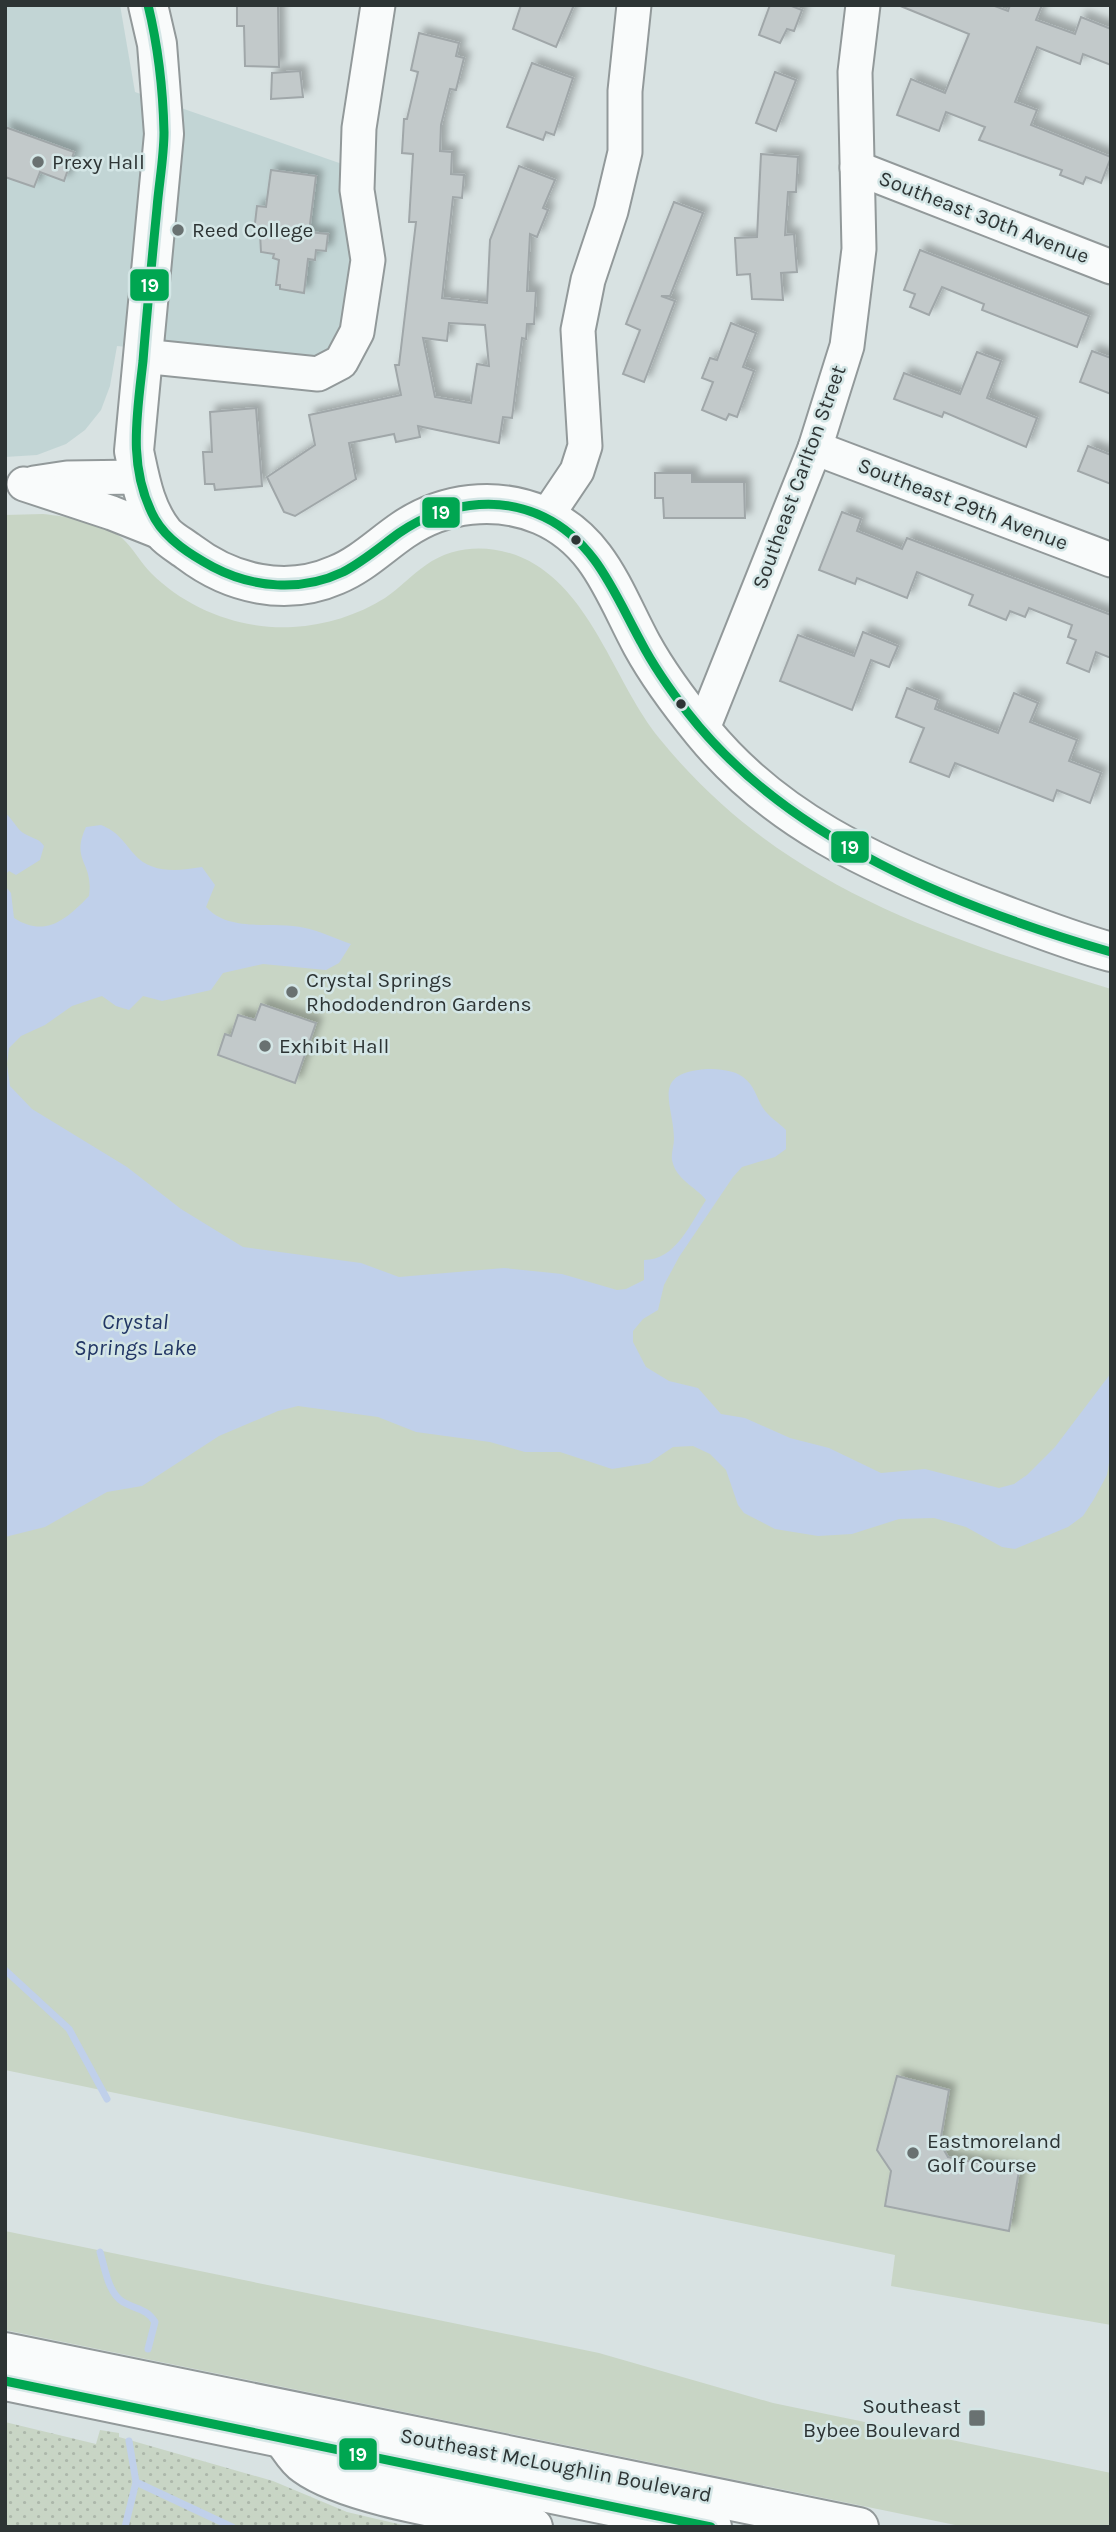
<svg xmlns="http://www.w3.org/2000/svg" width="1116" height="2532" font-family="Karla,sans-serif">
  <defs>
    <pattern id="park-dots" width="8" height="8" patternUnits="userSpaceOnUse" patternTransform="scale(1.75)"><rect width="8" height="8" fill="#c8d5c5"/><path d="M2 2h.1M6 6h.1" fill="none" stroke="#acb7aa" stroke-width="1.8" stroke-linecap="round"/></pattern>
    <filter id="shadow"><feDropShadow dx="6" dy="-6" stdDeviation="3.5" flood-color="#0004"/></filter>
  </defs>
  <rect width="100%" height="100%" fill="#d8e2e2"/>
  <path fill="#c2d5d5" d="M5 5H120L135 92 345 165 354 252 346 329 333 352 297 364 117 346 110 386 101 410 85 430 66 444 37 455 5 457Z"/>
  <g fill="#c8d5c5">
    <path d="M43 514C69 517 101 521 122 538 133 548 141 563 151 573 188 610 242 630 293 627 326 625 358 615 385 598 400 588 411 575 426 565 458 542 502 544 536 565 595 602 616 684 659 738 779 886 935 935 1111 989V2325L891 2286 895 2255 5 2070V515Z"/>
    <path d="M5 2231 599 2353 773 2403 1111 2473V2527H965L5 2330Z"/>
  </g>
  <path fill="url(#park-dots)" d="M5 2422 96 2444 100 2430 119 2433V2437L273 2481 347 2512 411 2527H5Z"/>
  <g fill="#c0d0ea">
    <path d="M5 813C13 819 17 830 25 834 33 839 39 838 44 846L40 860 16 875 9 871 5 875Z"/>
    <path d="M101 825C118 832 122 840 134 854 151 874 178 871 202 867L215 885 206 907C231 934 273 920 305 928 320 931 336 939 351 944L339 963 326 970 263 964 223 973 211 990 162 1001 143 996 129 1010 116 1006 102 996 72 1006 45 1025 21 1036 9 1048 7 1064 10 1086 32 1109 127 1167 181 1209 243 1247 361 1263 399 1277 504 1268 562 1274 617 1290 626 1289 644 1280V1260C676 1260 690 1224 706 1200 695 1186 676 1180 672 1160 671 1153 674 1146 674 1139 674 1104 649 1073 707 1069 719 1069 734 1070 743 1077 755 1086 756 1097 763 1108 768 1116 779 1123 786 1130V1149L775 1157 742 1167 733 1177 679 1257 664 1285 658 1310 643 1319 633 1331V1342L646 1367 669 1381 698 1388 721 1414 745 1418 790 1438 829 1448 881 1473 925 1469 999 1488 1014 1484 1027 1475 1055 1447 1111 1373V1451L1107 1475 1094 1499 1083 1516 1068 1527 1015 1549 1002 1547 966 1527 934 1518 899 1519 852 1534 818 1536 775 1529 744 1513 738 1505 726 1470 710 1454 693 1446 673 1447 649 1463 612 1469 560 1452H525L490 1442 416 1432 378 1417 298 1406 278 1411 219 1436 142 1486 107 1492 45 1527 5 1537V886L11 893 14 918C45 938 66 920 89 896 94 861 70 862 86 827Z"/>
  </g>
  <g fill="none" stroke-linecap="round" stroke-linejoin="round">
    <g stroke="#c0d0ea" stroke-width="7">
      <path d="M5 1970 69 2029 107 2099"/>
      <path d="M100 2252C105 2268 108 2293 123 2302 137 2310 146 2308 155 2322L148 2349"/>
      <path d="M129 2441 136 2482 232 2527"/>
      <path d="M125 2527 136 2482"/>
    </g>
  </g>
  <g fill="#c2c9ca" stroke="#a0a7a9" stroke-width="2" fill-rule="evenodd" filter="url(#shadow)">
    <path d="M237 5H278L279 67 245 66 244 26H237Z"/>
    <path d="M521 5H574L556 47 513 29Z"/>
    <path d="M770 5H789L802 10 794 31 787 29 780 43 759 35Z"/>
    <path d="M898 5H992L1008 11 1010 5H1042L1036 20 1075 34 1081 17 1111 29V65L1083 54 1080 64 1037 47 1015 102 1037 110 1031 125 1111 157 1101 183 1086 177 1083 184 1060 175 1062 170 979 140 985 127 946 112 939 131 897 115 911 79 945 93 969 34Z"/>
    <path d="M419 33 459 43 456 56 464 58 456 90 450 89 441 125 440 151 452 152 451 174 464 175 462 198 453 197 442 298 487 303 490 240 519 166 555 180 543 208 548 210 537 237 530 234 527 291H536L534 324H527L526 339 522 338 512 418 503 417 499 443 418 426 420 437 396 442 394 434 349 443 356 479 295 516 284 512 267 477 315 445 309 415 401 395 395 365H399L416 222H409L413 154 402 153 404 119H407L418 72 411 70ZM449 323 485 325 489 366 477 364 471 403 435 397 423 338 447 341Z"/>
    <path d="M532 63 573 78 554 135 546 132 543 140 507 127Z"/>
    <path d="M300 71 303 97 271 99 272 73Z"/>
    <path d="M775 72 796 80 776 131 756 123Z"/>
    <path d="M5 127 74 152 64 181 40 172 34 187 5 177Z"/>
    <path d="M761 154 798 157 796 192H788L785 235 794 234 797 272 781 273 783 300 752 299 750 274 737 275 735 238 757 237Z"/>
    <path d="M271 170 316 176 309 232 328 234 326 251 316 250 315 260 308 259 304 293 280 289V285H276L279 260 273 258 274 254 261 252 260 233 254 232 257 206 266 207Z"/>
    <path d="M674 202 703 213 670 296H661L675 301 644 382 623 374 640 330 626 324Z"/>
    <path d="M920 250 1089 316 1077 347 982 310 984 304 942 287 929 315 910 307 915 294 904 290Z"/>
    <path d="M731 323 756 333 743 367 754 371 737 417 729 414 726 420 702 410 713 382 702 378 710 358 717 360Z"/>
    <path d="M1092 351 1111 358V394L1080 382Z"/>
    <path d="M977 352 1001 361 987 398 1037 418 1026 447 944 412 942 417 894 399 904 373 960 394Z"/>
    <path d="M256 408 262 486 215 490 214 484H205L203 452H212L210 412Z"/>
    <path d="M1088 446 1111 455V484L1078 471Z"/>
    <path d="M655 473H692V482H744L745 518H664L663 498H655Z"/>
    <path d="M842 512 861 519 857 531 902 549 907 538 1111 615V658L1096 652 1089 672 1067 663 1076 640 1068 637 1072 625 1029 608 1025 617 1010 611 1006 620 969 605 973 595 917 572 907 598 857 578 855 584 819 570Z"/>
    <path d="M863 632 898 646 889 667 871 660 852 710 780 681 798 635 854 656Z"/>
    <path d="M907 688 938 700 935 709 998 733 1014 693 1038 703 1030 722 1077 740 1069 761 1101 773 1090 803 1057 790 1053 801 955 763 949 777 910 762 924 728 896 717Z"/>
    <path d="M261 1004 316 1023 295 1083 218 1055 225 1034 231 1036 238 1015 255 1020Z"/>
    <path d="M897 2076 949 2090 940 2143 948 2157 1019 2171 1009 2231 885 2206 891 2171 877 2150Z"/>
  </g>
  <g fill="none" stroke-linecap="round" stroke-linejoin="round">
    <g stroke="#92999a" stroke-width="37">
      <g id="minor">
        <path d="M857 168 1111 267"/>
        <path d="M142 356 318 374 341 362 357 332 368 260 357 190 359 128 378 5"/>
        <path d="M815 448 1111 560"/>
        <path d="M34 483 67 478 139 477"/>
        <path d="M24 484 112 513 165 534"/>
        <path d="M546 517 577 471 585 446 578 330 588 280 611 211 625 152V91L634 5"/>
        <path d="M702 731 815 448 847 346 859 249 855 72 863 5"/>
      </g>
    </g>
    <g stroke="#92999a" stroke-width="42">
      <path id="major" d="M148 5 157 44 164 134 134 451C140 479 145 510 164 533 170 540 181 546 189 552 231 584 286 597 336 575 361 565 381 545 403 530 444 502 496 496 541 515 599 540 614 593 642 645 659 676 681 705 703 732 775 820 872 864 975 904 1020 921 1064 939 1111 952"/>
    </g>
    <g stroke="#92999a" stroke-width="42">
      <g id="highway">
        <path d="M5 2352 859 2527"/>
        <path d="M5 2381 712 2527"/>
        <path d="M284 2440C290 2448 296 2459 305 2465 350 2498 475 2514 533 2527"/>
      </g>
    </g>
    <use href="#minor" stroke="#f9fbfb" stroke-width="33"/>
    <use href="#major" stroke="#f9fbfb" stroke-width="38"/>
    <use href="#highway" stroke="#f9fbfb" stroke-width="38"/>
    <g stroke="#d4e6e6" stroke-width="14">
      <g id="bus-1">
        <path d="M148 5C158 46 163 89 164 132 164 157 159 183 157 208 152 259 147 310 143 361 137 415 127 468 155 519 167 540 191 555 213 567 253 588 301 592 343 572 364 561 381 546 399 533 441 504 497 494 544 517 596 542 615 595 641 642 654 667 671 691 688 713 788 841 959 908 1111 952"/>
        <path d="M5 2381 711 2527"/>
      </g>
    </g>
    <use href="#bus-1" stroke="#00a651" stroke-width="9"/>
  </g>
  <g fill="#697171" stroke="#d4e6e6" stroke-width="2.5">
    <circle cx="38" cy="162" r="7"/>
    <circle cx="178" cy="230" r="7"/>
    <circle cx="292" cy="992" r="7"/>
    <circle cx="265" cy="1046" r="7"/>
    <circle cx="913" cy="2153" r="7"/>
    <rect x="968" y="2409" width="18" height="18" rx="3.5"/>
  </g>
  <g fill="#2d3434" stroke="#d4e6e6" stroke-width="2.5">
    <circle cx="576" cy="540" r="6"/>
    <circle cx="681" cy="704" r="6"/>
  </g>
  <g text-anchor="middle" stroke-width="5" stroke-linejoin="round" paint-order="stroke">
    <g font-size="21" fill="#2d3434" stroke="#d4e6e6" text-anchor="start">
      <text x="52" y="169">Prexy Hall</text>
      <text x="192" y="237">Reed College</text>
      <text x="306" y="987">Crystal Springs<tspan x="306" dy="24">Rhododendron Gardens</tspan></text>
      <text x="279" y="1053">Exhibit Hall</text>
      <text x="927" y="2148">Eastmoreland<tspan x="927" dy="24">Golf Course</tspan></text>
      <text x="961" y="2413" text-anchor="end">Southeast<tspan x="961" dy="24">Bybee Boulevard</tspan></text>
    </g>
    <g font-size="21" fill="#2d3434" stroke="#d4e6e6">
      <text transform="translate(984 217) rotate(21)" y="7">Southeast 30th Avenue</text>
      <text transform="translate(799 477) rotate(-70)" y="7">Southeast Carlton Street</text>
      <text transform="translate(963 504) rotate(21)" y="7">Southeast 29th Avenue</text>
      <text transform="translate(556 2465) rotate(11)" y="7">Southeast McLoughlin Boulevard</text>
    </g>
    <g font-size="23" font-style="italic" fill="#223665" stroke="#d4e6e6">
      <text x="135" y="1329">Crystal<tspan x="135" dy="26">Springs Lake</tspan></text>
    </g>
  </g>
  <g stroke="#d4e6e6" stroke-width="2.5">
    <rect x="129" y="268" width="41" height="34" rx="7" fill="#00a651"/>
    <rect x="421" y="496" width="40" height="33" rx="7" fill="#00a651"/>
    <rect x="830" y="830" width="40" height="34" rx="7" fill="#00a651"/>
    <rect x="338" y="2437" width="40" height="34" rx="7" fill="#00a651"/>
  </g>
  <g font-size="19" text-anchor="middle" font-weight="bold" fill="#fff">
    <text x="150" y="292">19</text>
    <text x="441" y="519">19</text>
    <text x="850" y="854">19</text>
    <text x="358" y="2461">19</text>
  </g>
  <rect width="1116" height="2532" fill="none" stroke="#2d3434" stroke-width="14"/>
</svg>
